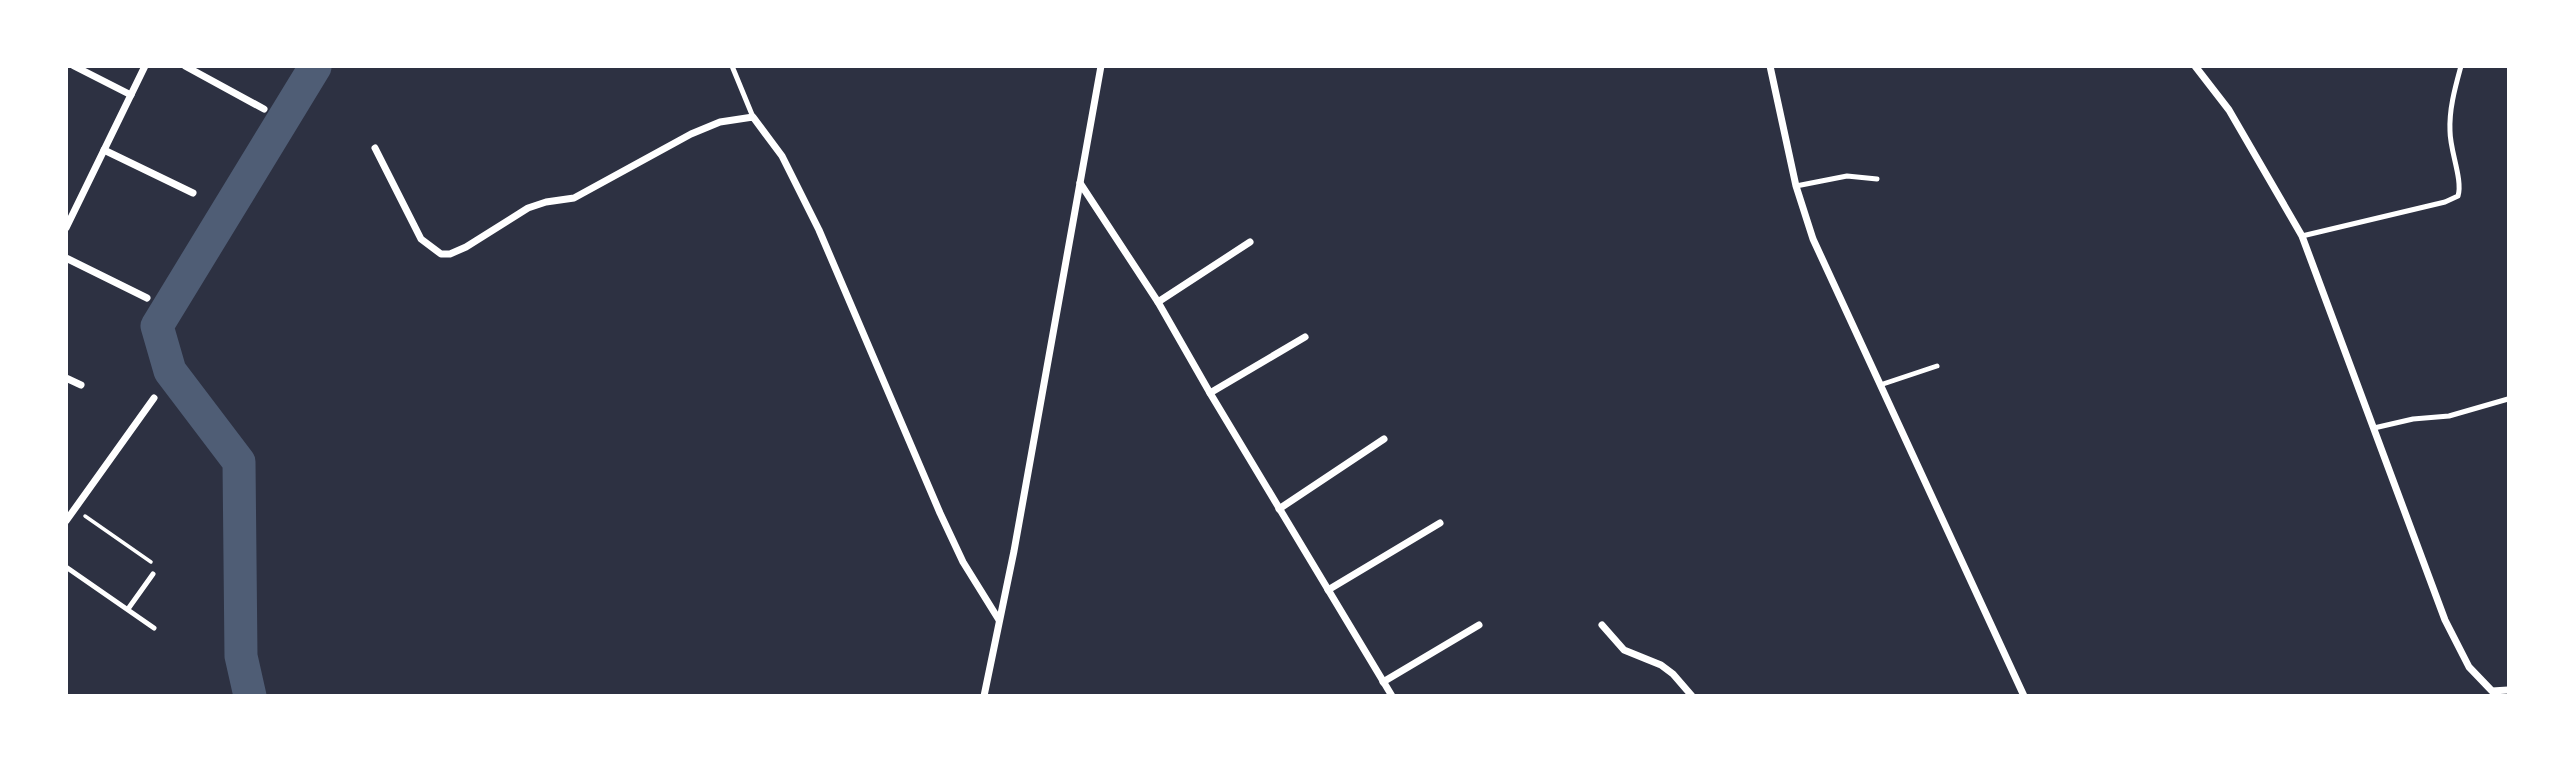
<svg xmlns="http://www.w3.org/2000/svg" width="2575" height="762" font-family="Barlow,sans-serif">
  <rect width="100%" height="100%" fill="#2d3142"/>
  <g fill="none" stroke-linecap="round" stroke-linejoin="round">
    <path stroke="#4f5d75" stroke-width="19" d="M315 67V66"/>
    <path stroke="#4f5d75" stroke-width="33" d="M250 696 241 656 239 462 170 371 157 326 315 67"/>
    <path stroke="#fff" stroke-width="3.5" d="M85 516 151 562"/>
    <g stroke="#fff" stroke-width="5">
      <path d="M732 66 753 117"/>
      <path d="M1796 186 1847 176 1877 179"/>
      <path d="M2302 236 2445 202 2458 196C2463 180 2450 151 2450 131 2449 109 2455 88 2461 66"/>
      <path d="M1880 385 1937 366"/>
      <path d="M2374 428 2413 419 2449 416 2508 399"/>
      <path d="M66 567 154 628"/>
      <path d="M128 609 153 574"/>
    </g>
    <g stroke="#fff" stroke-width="7">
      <path d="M74 66 131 95"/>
      <path d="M185 66 264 109"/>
      <path d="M1770 66 1796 186 1813 239 2024 696"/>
      <path d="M2195 66 2229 110 2302 236 2445 620 2469 667 2492 691 2508 690"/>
      <path d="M375 148 421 239 441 254H450L466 247 528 208 546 202 574 198 691 134 720 122 753 117 782 156 819 230 940 513 963 562 999 620"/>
      <path d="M104 150 193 193"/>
      <path d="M1080 183 1158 302 1210 393 1392 696"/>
      <path d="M66 228 145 66"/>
      <path d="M66 258 147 298"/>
      <path d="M1158 302 1250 242"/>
      <path d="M66 378 81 385"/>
      <path d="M1210 393 1305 337"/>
      <path d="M1279 509 1384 439"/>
      <path d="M66 521 154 398"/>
      <path d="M1328 590 1440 523"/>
      <path d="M1602 625 1624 650 1661 665 1673 674 1692 696"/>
      <path d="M1383 682 1479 625"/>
      <path d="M984 696 1014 551 1101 66"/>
    </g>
  </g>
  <rect width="2575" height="762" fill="none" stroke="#ffffff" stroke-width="136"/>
</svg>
